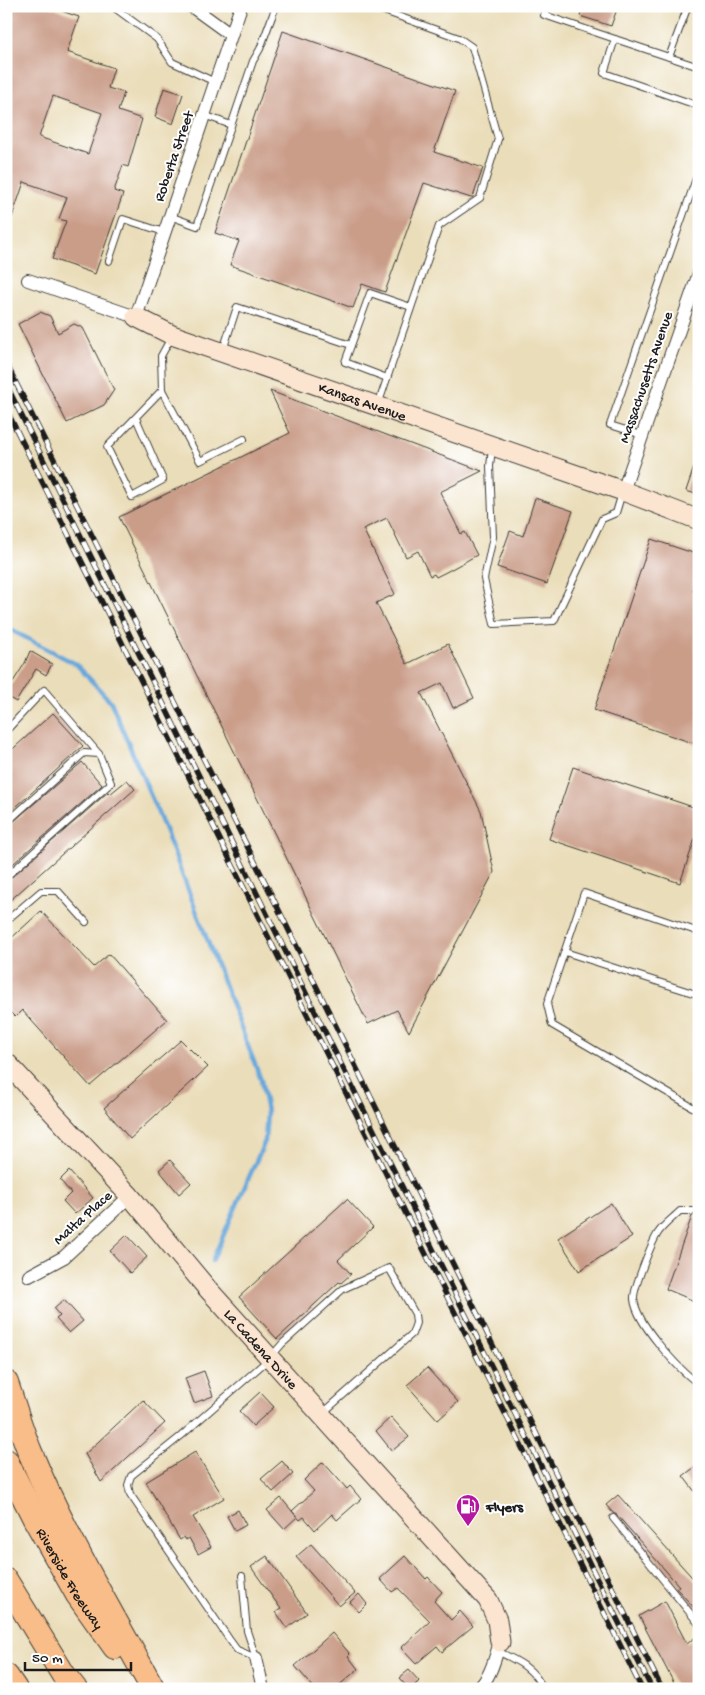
<svg xmlns="http://www.w3.org/2000/svg" width="705" height="1695" font-family="'Gochi Hand',sans-serif">
  <rect width="100%" height="100%" fill="#fff"/>
  <filter id="ink" filterUnits="userSpaceOnUse"><feTurbulence type="fractalNoise" baseFrequency=".02" numOctaves="2"/><feDisplacementMap in="SourceGraphic" scale="10" xChannelSelector="R" yChannelSelector="G"/><feConvolveMatrix kernelMatrix="1 2 1 2 8 2 1 2 1" color-interpolation-filters="sRGB"/></filter>
  <filter id="wash" filterUnits="userSpaceOnUse"><feTurbulence type="fractalNoise" baseFrequency=".0096" numOctaves="4" result="noise"/><feDisplacementMap in="SourceGraphic" scale="20" xChannelSelector="R" yChannelSelector="G"/><feGaussianBlur stdDeviation="1.12" result="paint"/><feColorMatrix in="noise" values="0 0 0 0 0 0 0 0 0 0 0 0 0 0 0 0 0 1.4 0 .05"/><feComposite in="paint" operator="in"/></filter>
  <g filter="url(#wash)">
    <rect width="100%" height="100%" fill="#eaddb9"/>
    <g fill="none" stroke-linecap="round" stroke-linejoin="round">
      <path stroke="#68a8db" stroke-width="4.5" d="M11 630 76 664 111 702 166 832 261 1080 267 1112 265 1141 212 1261"/>
    </g>
    <g id="blocks">
      <g fill="#ca9d89" fill-rule="evenodd">
        <path d="M6 6H47L79 17 67 52 114 68 108 88 124 93 118 111 142 119 128 167 123 165 114 191 123 194 95 274 52 259 66 221 59 219 67 197 24 182 8 229H6ZM53 96 102 113 88 154 39 137Z"/>
        <path d="M584 6H618L611 26 580 16Z"/>
        <path d="M283 31 455 91 434 152 483 168 473 197 471 198 424 183 385 292 362 284 353 308 230 265 239 241 215 233Z"/>
        <path d="M164 88 183 94 173 124 155 117Z"/>
        <path d="M40 312 50 316 58 333 74 324 83 328 114 390 104 405 67 423 18 324Z"/>
        <path d="M270 391 482 471 440 492 461 534 465 532 477 555 448 571 436 577 434 574 430 576 418 551 406 557 387 518 363 529 395 594 376 603 407 664 448 644 474 698 453 708 442 683 421 693 481 811 494 872 409 1032 397 1010 368 1024 119 517 290 433Z"/>
        <path d="M697 458 699 459V495L686 491Z"/>
        <path d="M535 498 573 511 547 584 497 567 510 531 523 536Z"/>
        <path d="M651 539 699 555V574L693 591 699 593V745L594 710Z"/>
        <path d="M30 651 52 664 46 675 36 669 16 702 6 696V693L25 663Z"/>
        <path d="M53 713 83 746 6 816V755Z"/>
        <path d="M82 762 102 785 6 870V828Z"/>
        <path d="M573 767 699 809V827L680 883 549 839Z"/>
        <path d="M127 780 135 789 6 904V882L108 792 110 794Z"/>
        <path d="M41 911 94 967 109 954 167 1020 90 1086 22 1010 15 1017 6 1008V943Z"/>
        <path d="M181 1040 208 1067 130 1139 104 1108Z"/>
        <path d="M170 1160 191 1183 179 1194 159 1170Z"/>
        <path d="M69 1171 93 1198 75 1214 63 1201 71 1193 60 1180Z"/>
        <path d="M347 1199 373 1227 338 1260 351 1274 341 1283 339 1282 277 1339 239 1297Z"/>
        <path d="M611 1203 632 1237 579 1271 558 1238Z"/>
        <path d="M692 1216H699V1303L666 1289Z"/>
        <path d="M127 1235 147 1257 130 1273 110 1251Z"/>
        <path d="M64 1300 83 1321 69 1333 56 1319 60 1316 54 1309Z"/>
        <path d="M427 1368 458 1402 438 1420 407 1385Z"/>
        <path d="M204 1371 213 1396 194 1403 185 1378Z"/>
        <path d="M260 1392 274 1407 253 1426 239 1411Z"/>
        <path d="M143 1400 165 1423 101 1482 85 1454Z"/>
        <path d="M391 1417 409 1437 392 1451 376 1431Z"/>
        <path d="M195 1452 224 1498 193 1517 211 1547 198 1554 189 1538 186 1540 184 1537 180 1540 146 1482Z"/>
        <path d="M282 1461 293 1474 273 1492 261 1479Z"/>
        <path d="M323 1462 347 1489 350 1486 361 1499 337 1520 332 1514 315 1530 304 1517 300 1520 292 1511 314 1491 304 1480Z"/>
        <path d="M699 1464V1497L683 1476Z"/>
        <path d="M618 1495 699 1585V1613L676 1588 679 1586 617 1515 613 1513 606 1505Z"/>
        <path d="M281 1498 297 1517 284 1529 267 1510Z"/>
        <path d="M238 1510 246 1525 235 1531 227 1516Z"/>
        <path d="M311 1544 355 1593 339 1606 296 1557Z"/>
        <path d="M267 1556 307 1613 287 1628 276 1612 281 1609 251 1567Z"/>
        <path d="M405 1556 426 1579 428 1577 442 1592 434 1601 451 1620 460 1611 473 1626 442 1652 437 1646 416 1664 401 1648 430 1621 398 1588 392 1592 380 1579Z"/>
        <path d="M359 1594 367 1604 359 1612 350 1602Z"/>
        <path d="M665 1601 687 1644 699 1634V1689H677L639 1616Z"/>
        <path d="M332 1633 350 1654 348 1656 358 1669 335 1689H315L295 1666Z"/>
        <path d="M409 1670 419 1681 411 1689H409L399 1678Z"/>
      </g>
    </g>
  </g>
  <g filter="url(#ink)">
    <use href="#blocks" fill-opacity="0" stroke="#3b3934" stroke-width="1"/>
    <g fill="none" stroke-linecap="round" stroke-linejoin="round">
      <g stroke="#3b3934" stroke-width="8">
        <g id="lane">
          <path d="M112 6 157 39 172 62 215 82"/>
          <path d="M370 6 459 38 472 47 498 139 480 198 439 226 378 405"/>
          <path d="M547 6 544 15 615 39"/>
          <path d="M688 6 669 57 699 67"/>
          <path d="M669 57 615 39 604 73 699 106"/>
          <path d="M204 115 231 125"/>
          <path d="M170 216 197 226 253 61 260 49 276 6"/>
          <path d="M109 261 123 219 164 232"/>
          <path d="M172 336 161 356 162 390 200 461 244 439"/>
          <path d="M223 350 237 307 351 345"/>
          <path d="M387 378 345 362 370 293 411 307"/>
          <path d="M136 418 163 480 132 497 107 447 162 390"/>
          <path d="M642 435 610 425 699 170"/>
          <path d="M492 449 490 466 493 537 484 579 494 624 554 621 602 519 616 513 622 493"/>
          <path d="M6 731 44 690 99 754"/>
          <path d="M6 823 84 753 99 754 111 783 6 877"/>
          <path d="M6 921 41 891H58L86 922"/>
          <path d="M699 932 584 893 547 1004 552 1025 699 1111"/>
          <path d="M565 952 699 995"/>
          <path d="M699 1211H680C673 1218 663 1225 658 1233 652 1242 633 1289 634 1299 636 1323 679 1370 699 1384"/>
          <path d="M613 1518 699 1624"/>
          <path d="M242 1576 247 1631 256 1658"/>
          <path d="M497 1651C516 1660 534 1668 543 1689"/>
          <path d="M256 1658 237 1650 229 1639 130 1494 128 1485 131 1476 181 1436 270 1358 282 1344 343 1289 389 1268 415 1314 416 1323 412 1334 323 1413"/>
        </g>
      </g>
      <g stroke="#3b3934" stroke-width="14">
        <g id="street">
          <path d="M191 6 231 35"/>
          <path d="M28 280 136 317 241 6"/>
          <path d="M623 491 699 273"/>
          <path d="M29 1276 64 1257 130 1196"/>
          <path d="M256 1658 263 1689"/>
          <path d="M478 1689C491 1677 495 1658 500 1642"/>
        </g>
      </g>
      <g stroke="#3b3934" stroke-width="21">
        <g id="secondary">
          <path id="s1" d="M136 317 172 335 623 491 699 520"/>
          <path id="s2" d="M6 1062 130 1196 206 1287 488 1600 497 1620 500 1642"/>
        </g>
      </g>
      <g stroke="#3b3934" stroke-width="26">
        <g id="highway">
          <path d="M6 1383C14 1406 21 1430 30 1452 64 1534 110 1611 153 1689"/>
          <path id="s3" d="M6 1461 34 1517 78 1595 115 1647"/>
          <path d="M6 1581 63 1674 75 1689"/>
          <path d="M6 1676 15 1689"/>
        </g>
      </g>
      <use href="#lane" stroke="#fff" stroke-width="6"/>
      <use href="#street" stroke="#fff" stroke-width="12"/>
      <use href="#secondary" stroke="#fce5d0" stroke-width="19"/>
      <use href="#highway" stroke="#f8bd89" stroke-width="24"/>
      <g stroke="#1c1c1c" stroke-width="5.5">
        <g id="rail">
          <path d="M6 363 268 888 662 1689"/>
          <path d="M6 384 334 1050 652 1689"/>
          <path d="M6 409 642 1689"/>
        </g>
      </g>
      <use href="#rail" stroke="#fff" stroke-width="4" stroke-dasharray="11" stroke-linecap="butt"/>
    </g>
  </g>
  <defs>
    <g id="fuel-pin" transform="scale(1.25)"><path d="M0 17L-7.5 6A9.5 9.5 0 1 1 7.5 6Z" fill="#b5179e" stroke="#fff"/><path d="M-5.5-6h7V0h2V4h1.3V-2.5L3-4.5l.8-.8L6-3V5H2.5V1h-1V6h-7ZM-4.2-4.7v3.2H.2V-4.7Z" fill="#fff"/></g>
  </defs>
  <g fill-rule="evenodd">
    <use href="#fuel-pin" x="468" y="1506"/>
  </g>
  <g text-anchor="middle" stroke-width="4" stroke-linejoin="round" paint-order="stroke">
    <g font-size="15" fill="#1c1c1c" stroke="#fff">
      <text transform="translate(173 156) rotate(-71)" y="5">Roberta Street</text>
      <text transform="translate(645 377) rotate(-71)" y="5">Massachusetts Avenue</text>
      <text dy="5" stroke="none"><textPath href="#s1" startOffset="242">Kansas Avenue</textPath></text>
      <text transform="translate(82 1217) rotate(-42)" y="5">Malta Place</text>
      <text dy="5" stroke="none"><textPath href="#s2" startOffset="384">La Cadena Drive</textPath></text>
      <text dy="5" stroke="none"><textPath href="#s3" startOffset="134">Riverside Freeway</textPath></text>
    </g>
    <g font-size="15" font-weight="bold" fill="#1c1c1c" stroke="#fff" text-anchor="start">
      <text x="486" y="1511">Flyers</text>
    </g>
  </g>
  <rect width="705" height="1695" fill="none" stroke="#fff" stroke-width="25"/>
  <path d="M25 1662v8h106v-8" fill="none" stroke="#1c1c1c" stroke-width="2.5"/>
  <text x="32" y="1662" font-size="15" fill="#1c1c1c" stroke="#ffffff" stroke-width="4" paint-order="stroke">50 m</text>
</svg>
